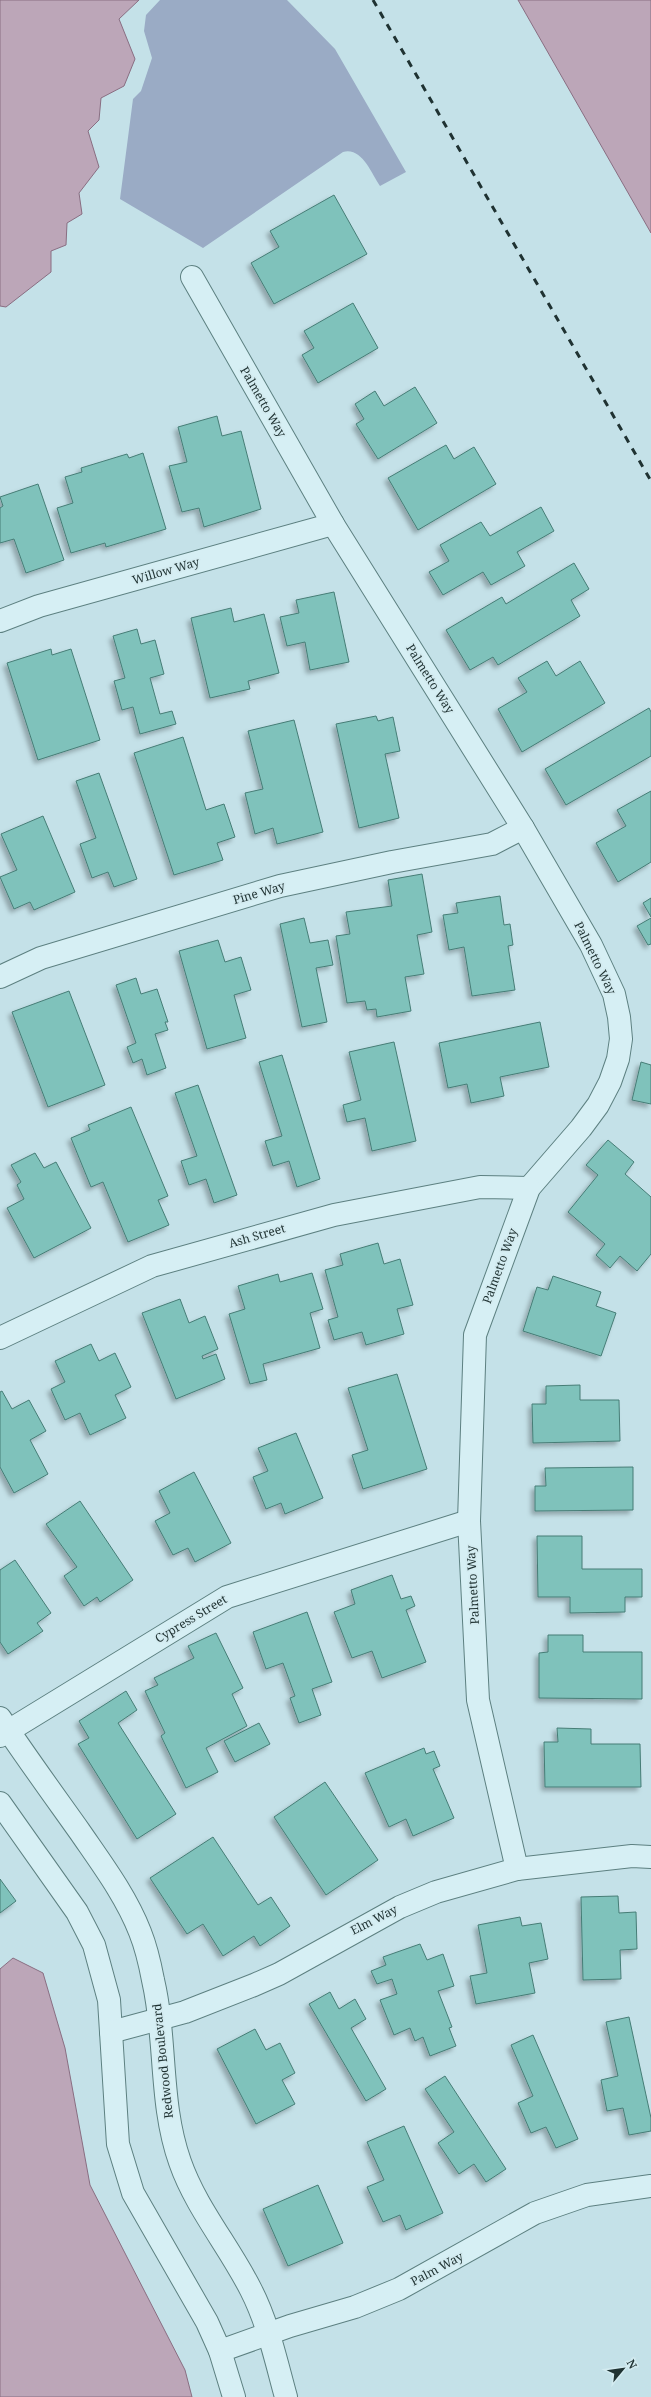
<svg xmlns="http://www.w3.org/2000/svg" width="651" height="2397" font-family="'Noto Serif',serif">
  <defs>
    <filter id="shadow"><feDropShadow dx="-3.5" dy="3.5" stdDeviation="2" flood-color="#0004"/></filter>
  </defs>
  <rect width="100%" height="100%" fill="#c4e1e8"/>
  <path fill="#9aabc5" d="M160 0H287L335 49 406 172 380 186C371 173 362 147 343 152L203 248 120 199 133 99 141 91 152 58 144 31 146 15Z"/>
  <g fill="#bca6b8" stroke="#896e82">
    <path d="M0 0H139L119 19 135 59 124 86 101 98 99 120 88 131 99 167 79 193 82 214 67 223 66 245 51 251V272L6 307 0 306Z"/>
    <path d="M518 0H651V233Z"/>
    <path d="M13 1958 43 1973 65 2048 90 2185 185 2370 192 2397H0V1969Z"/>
  </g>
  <g fill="#7fc2bb" stroke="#467d76" filter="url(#shadow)">
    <path d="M334 195 367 254 274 304 251 263 279 247 270 231Z"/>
    <path d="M353 303 378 348 318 383 302 355 314 348 304 331Z"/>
    <path d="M415 387 437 423 378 459 356 424 364 419 355 404 375 391 384 406Z"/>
    <path d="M217 416 222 436 241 431 261 509 204 527 199 508 182 512 169 466 187 462 178 427Z"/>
    <path d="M446 445 454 459 474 447 496 484 418 530 388 478Z"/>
    <path d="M143 453 166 529 106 547 105 543 71 553 57 508 73 503 65 477 82 472 81 468 127 454 129 458Z"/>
    <path d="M38 484 64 560 26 573 14 539 0 543V508L3 506 0 497Z"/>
    <path d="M541 507 554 531 517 552 525 566 491 585 483 572 443 595 429 572 449 561 440 545 481 522 490 536Z"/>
    <path d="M574 563 589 589 571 600 580 616 498 665 493 657 470 670 446 630 502 597 506 604Z"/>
    <path d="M334 592 349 662 310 670 305 642 287 646 280 617 299 613 296 600Z"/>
    <path d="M231 608 234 622 264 614 279 673 248 681 250 689 210 698 191 618Z"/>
    <path d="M137 629 141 644 155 640 164 674 150 678 160 714 172 711 176 724 140 734 133 707 122 710 114 681 125 678 113 636Z"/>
    <path d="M51 649 52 655 71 649 100 740 38 760 7 663Z"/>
    <path d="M547 661 556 676 580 661 605 703 522 752 498 709 527 692 518 678Z"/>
    <path d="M649 708 651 712V756L566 805 545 769Z"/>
    <path d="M376 716 378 721 393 717 400 751 385 754 399 818 359 828 336 724Z"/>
    <path d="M294 720 323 832 277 844 273 828 255 834 245 793 263 789 248 731Z"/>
    <path d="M183 737 206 810 224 804 235 837 217 843 223 860 174 875 134 753Z"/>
    <path d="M99 773 137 879 114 887 108 872 92 878 80 844 96 838 76 781Z"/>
    <path d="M651 791V862L618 882 596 843 626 826 617 810Z"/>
    <path d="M43 816 75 892 34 910 30 902 14 909 0 877 17 870 1 834Z"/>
    <path d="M422 874 432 932 417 935 424 974 405 977 411 1011 377 1017 376 1009 367 1010 365 1001 347 1003 336 936 350 934 346 912 392 906 388 880Z"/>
    <path d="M500 896 504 925 510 924 513 945 508 946 515 990 472 996 464 947 449 950 443 915 458 913 456 903Z"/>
    <path d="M651 898V917L643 903Z"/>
    <path d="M304 918 310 943 328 940 333 965 316 968 327 1022 302 1027 280 924Z"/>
    <path d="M651 918V944L648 945 637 926Z"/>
    <path d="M218 940 225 962 241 957 251 990 234 995 246 1038 207 1049 179 951Z"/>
    <path d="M136 978 141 994 157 989 168 1022H165L168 1030 155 1034 166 1068 147 1075 142 1059 133 1063 127 1047 136 1043 116 985Z"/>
    <path d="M69 991 105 1085 48 1107 12 1012Z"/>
    <path d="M540 1022 549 1067 500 1077 504 1096 471 1103 467 1084 448 1088 439 1043Z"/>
    <path d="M394 1042 416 1141 372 1151 365 1118 347 1122 343 1105 361 1100 349 1052Z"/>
    <path d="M282 1055 320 1179 297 1187 289 1161 273 1166 265 1141 282 1136 259 1062Z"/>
    <path d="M641 1062 651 1065V1104L632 1100Z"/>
    <path d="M198 1085 237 1195 214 1203 206 1179 189 1185 181 1161 197 1156 175 1093Z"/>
    <path d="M131 1107 168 1196 158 1200 169 1225 128 1242 103 1182 91 1187 71 1138 90 1130 88 1125Z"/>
    <path d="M608 1140 634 1162 625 1174 651 1197V1254L637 1271 620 1256 610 1268 596 1255 605 1244 568 1212 598 1175 586 1165Z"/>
    <path d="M35 1153 44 1168 56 1162 91 1228 34 1258 7 1208 24 1199 17 1185 21 1182 11 1165Z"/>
    <path d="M378 1243 384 1264 400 1259 413 1305 397 1309 404 1334 366 1345 362 1332 334 1340 328 1320 338 1317 325 1270 343 1265 340 1254Z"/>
    <path d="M312 1273 323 1309 310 1313 320 1348 263 1364 267 1380 250 1384 229 1314 245 1309 238 1286 278 1274 280 1282Z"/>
    <path d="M553 1276 601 1292 596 1306 616 1313 601 1356 523 1331 537 1287 548 1290Z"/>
    <path d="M180 1299 189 1323 205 1316 218 1349 202 1356 203 1359 216 1354 225 1379 176 1399 142 1313Z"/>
    <path d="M91 1344 99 1361 115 1353 131 1387 115 1395 126 1418 90 1435 80 1413 65 1420 51 1389 65 1382 55 1361Z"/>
    <path d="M397 1374 427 1469 363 1489 352 1455 368 1450 348 1388Z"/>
    <path d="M580 1385V1400H619L620 1441 533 1443 532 1404H546V1386Z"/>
    <path d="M2 1391 12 1409 29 1400 46 1431 30 1440 48 1474 14 1493 0 1467V1392Z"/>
    <path d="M296 1433 323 1498 285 1514 281 1503 266 1509 253 1477 268 1471 258 1448Z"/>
    <path d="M633 1467V1510L535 1511V1486H546L545 1468Z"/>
    <path d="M194 1472 231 1543 195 1562 188 1548 173 1555 155 1521 170 1513 159 1491Z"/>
    <path d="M80 1501 133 1580 100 1602 97 1597 84 1606 64 1576 77 1567 46 1524Z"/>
    <path d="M537 1536H582V1569H642V1597H625V1612L570 1613V1597H538Z"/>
    <path d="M15 1560 51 1613 37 1623 43 1631 8 1654 0 1642V1570Z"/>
    <path d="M392 1575 401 1599 411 1596 415 1606 406 1610 426 1662 382 1678 372 1651 352 1658 334 1612 355 1604 351 1590Z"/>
    <path d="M307 1612 332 1682 312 1689 321 1715 299 1723 290 1698 295 1696 283 1663 266 1669 253 1632Z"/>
    <path d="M216 1633 243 1688 232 1694 247 1726 206 1748 218 1772 186 1788 161 1736 165 1733 145 1691 158 1685 154 1678 194 1658 188 1646Z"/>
    <path d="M548 1635H583V1652H642V1699L539 1698V1653L548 1652Z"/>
    <path d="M126 1691 137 1710 118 1723 176 1814 137 1839 78 1744 89 1738 79 1721Z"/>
    <path d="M259 1723 270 1744 235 1762 224 1741Z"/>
    <path d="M557 1728 591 1729V1744H640L641 1787H545L544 1742H558Z"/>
    <path d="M424 1748 426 1754 434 1751 440 1766 433 1769 454 1818 413 1836 406 1819 389 1827 365 1773Z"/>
    <path d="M325 1782 378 1860 326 1895 274 1817Z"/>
    <path d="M213 1837 258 1905 271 1897 290 1926 260 1946 254 1936 223 1956 203 1924 187 1934 150 1878Z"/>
    <path d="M0 1879 16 1901 0 1913Z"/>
    <path d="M618 1896 619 1913 636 1912 637 1949 620 1950 621 1979 583 1980 581 1897Z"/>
    <path d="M520 1917 522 1926 541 1923 548 1959 529 1963 535 1993 476 2004 470 1976 487 1973 478 1925Z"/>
    <path d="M420 1944 427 1960 443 1954 454 1986 438 1991 452 2027 449 2028 456 2046 430 2056 423 2037 415 2041 410 2028 394 2035 380 2000 397 1994 392 1979 377 1984 371 1971 386 1965 383 1957Z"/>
    <path d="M330 1992 339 2009 355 1999 366 2019 351 2028 386 2089 366 2101 309 2004Z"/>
    <path d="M629 2017 651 2118V2131L629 2135 623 2108 607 2111 601 2080 618 2076 606 2022Z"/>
    <path d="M255 2029 266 2050 280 2043 295 2073 282 2080 295 2104 256 2124 217 2049Z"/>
    <path d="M533 2035 578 2139 556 2148 546 2127 531 2133 518 2103 533 2096 511 2045Z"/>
    <path d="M445 2076 506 2169 486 2182 474 2164 459 2174 438 2143 454 2132 425 2089Z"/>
    <path d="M404 2126 443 2213 406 2230 400 2215 383 2222 367 2187 384 2180 367 2142Z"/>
    <path d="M318 2185 343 2243 288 2266 263 2209Z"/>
  </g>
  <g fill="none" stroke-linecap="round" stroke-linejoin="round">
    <g stroke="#5d8081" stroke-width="24">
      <g id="street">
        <path d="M192 277 333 524 523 828 591 945 614 994 619 1017 621 1039 618 1059 610 1082 598 1105 581 1128 529 1188 475 1335 469 1521 478 1700 517 1869"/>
        <path d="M0 621 39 606 333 524"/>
        <path d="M0 977 41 958 280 886 392 862 492 844 523 828"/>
        <path d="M0 1338 152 1266 334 1215 480 1187 529 1188"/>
        <path d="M0 1718C26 1757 53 1794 80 1832 102 1864 126 1896 140 1932 146 1947 150 1964 153 1980 167 2040 159 2103 180 2162 196 2208 229 2246 251 2290 268 2323 276 2361 286 2397"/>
        <path d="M0 1736 227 1597 469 1521"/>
        <path d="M0 1803 77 1912 94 1945 109 2000 118 2144 133 2193 207 2322 220 2351 234 2397"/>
        <path d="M111 2032 185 2012 254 1985 279 1974 400 1907 436 1892 517 1869 632 1856 651 1857"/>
        <path d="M220 2351 290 2326 355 2307 399 2289 535 2213 587 2195 651 2186"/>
      </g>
    </g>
    <use href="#street" stroke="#d6eff4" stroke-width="22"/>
    <path stroke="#1f3232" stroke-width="3" stroke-dasharray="7 7" stroke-linecap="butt" d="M373 0 651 481"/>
  </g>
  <g text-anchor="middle" stroke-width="3.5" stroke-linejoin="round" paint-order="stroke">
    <g font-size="12" fill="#1f3232" stroke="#d3ebf0">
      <text transform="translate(263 402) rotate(60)" y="4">Palmetto Way</text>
      <text transform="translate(166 571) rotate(-16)" y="4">Willow Way</text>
      <text transform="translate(430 679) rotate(58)" y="4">Palmetto Way</text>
      <text transform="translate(259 893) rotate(-16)" y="4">Pine Way</text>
      <text transform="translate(595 958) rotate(64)" y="4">Palmetto Way</text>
      <text transform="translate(257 1236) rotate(-16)" y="4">Ash Street</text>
      <text transform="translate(500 1266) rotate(-70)" y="4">Palmetto Way</text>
      <text transform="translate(473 1585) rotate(-93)" y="4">Palmetto Way</text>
      <text transform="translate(191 1619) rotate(-31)" y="4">Cypress Street</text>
      <text transform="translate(374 1920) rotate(-27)" y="4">Elm Way</text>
      <text transform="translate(163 2061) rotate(-96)" y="4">Redwood Boulevard</text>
      <text transform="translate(437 2269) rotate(-28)" y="4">Palm Way</text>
    </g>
  </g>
  <g transform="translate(623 2369) rotate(61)" stroke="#d3ebf0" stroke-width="3" paint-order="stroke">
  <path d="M0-3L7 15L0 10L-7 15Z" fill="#1f3232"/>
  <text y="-6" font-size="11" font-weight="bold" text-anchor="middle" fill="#1f3232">N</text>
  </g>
</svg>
